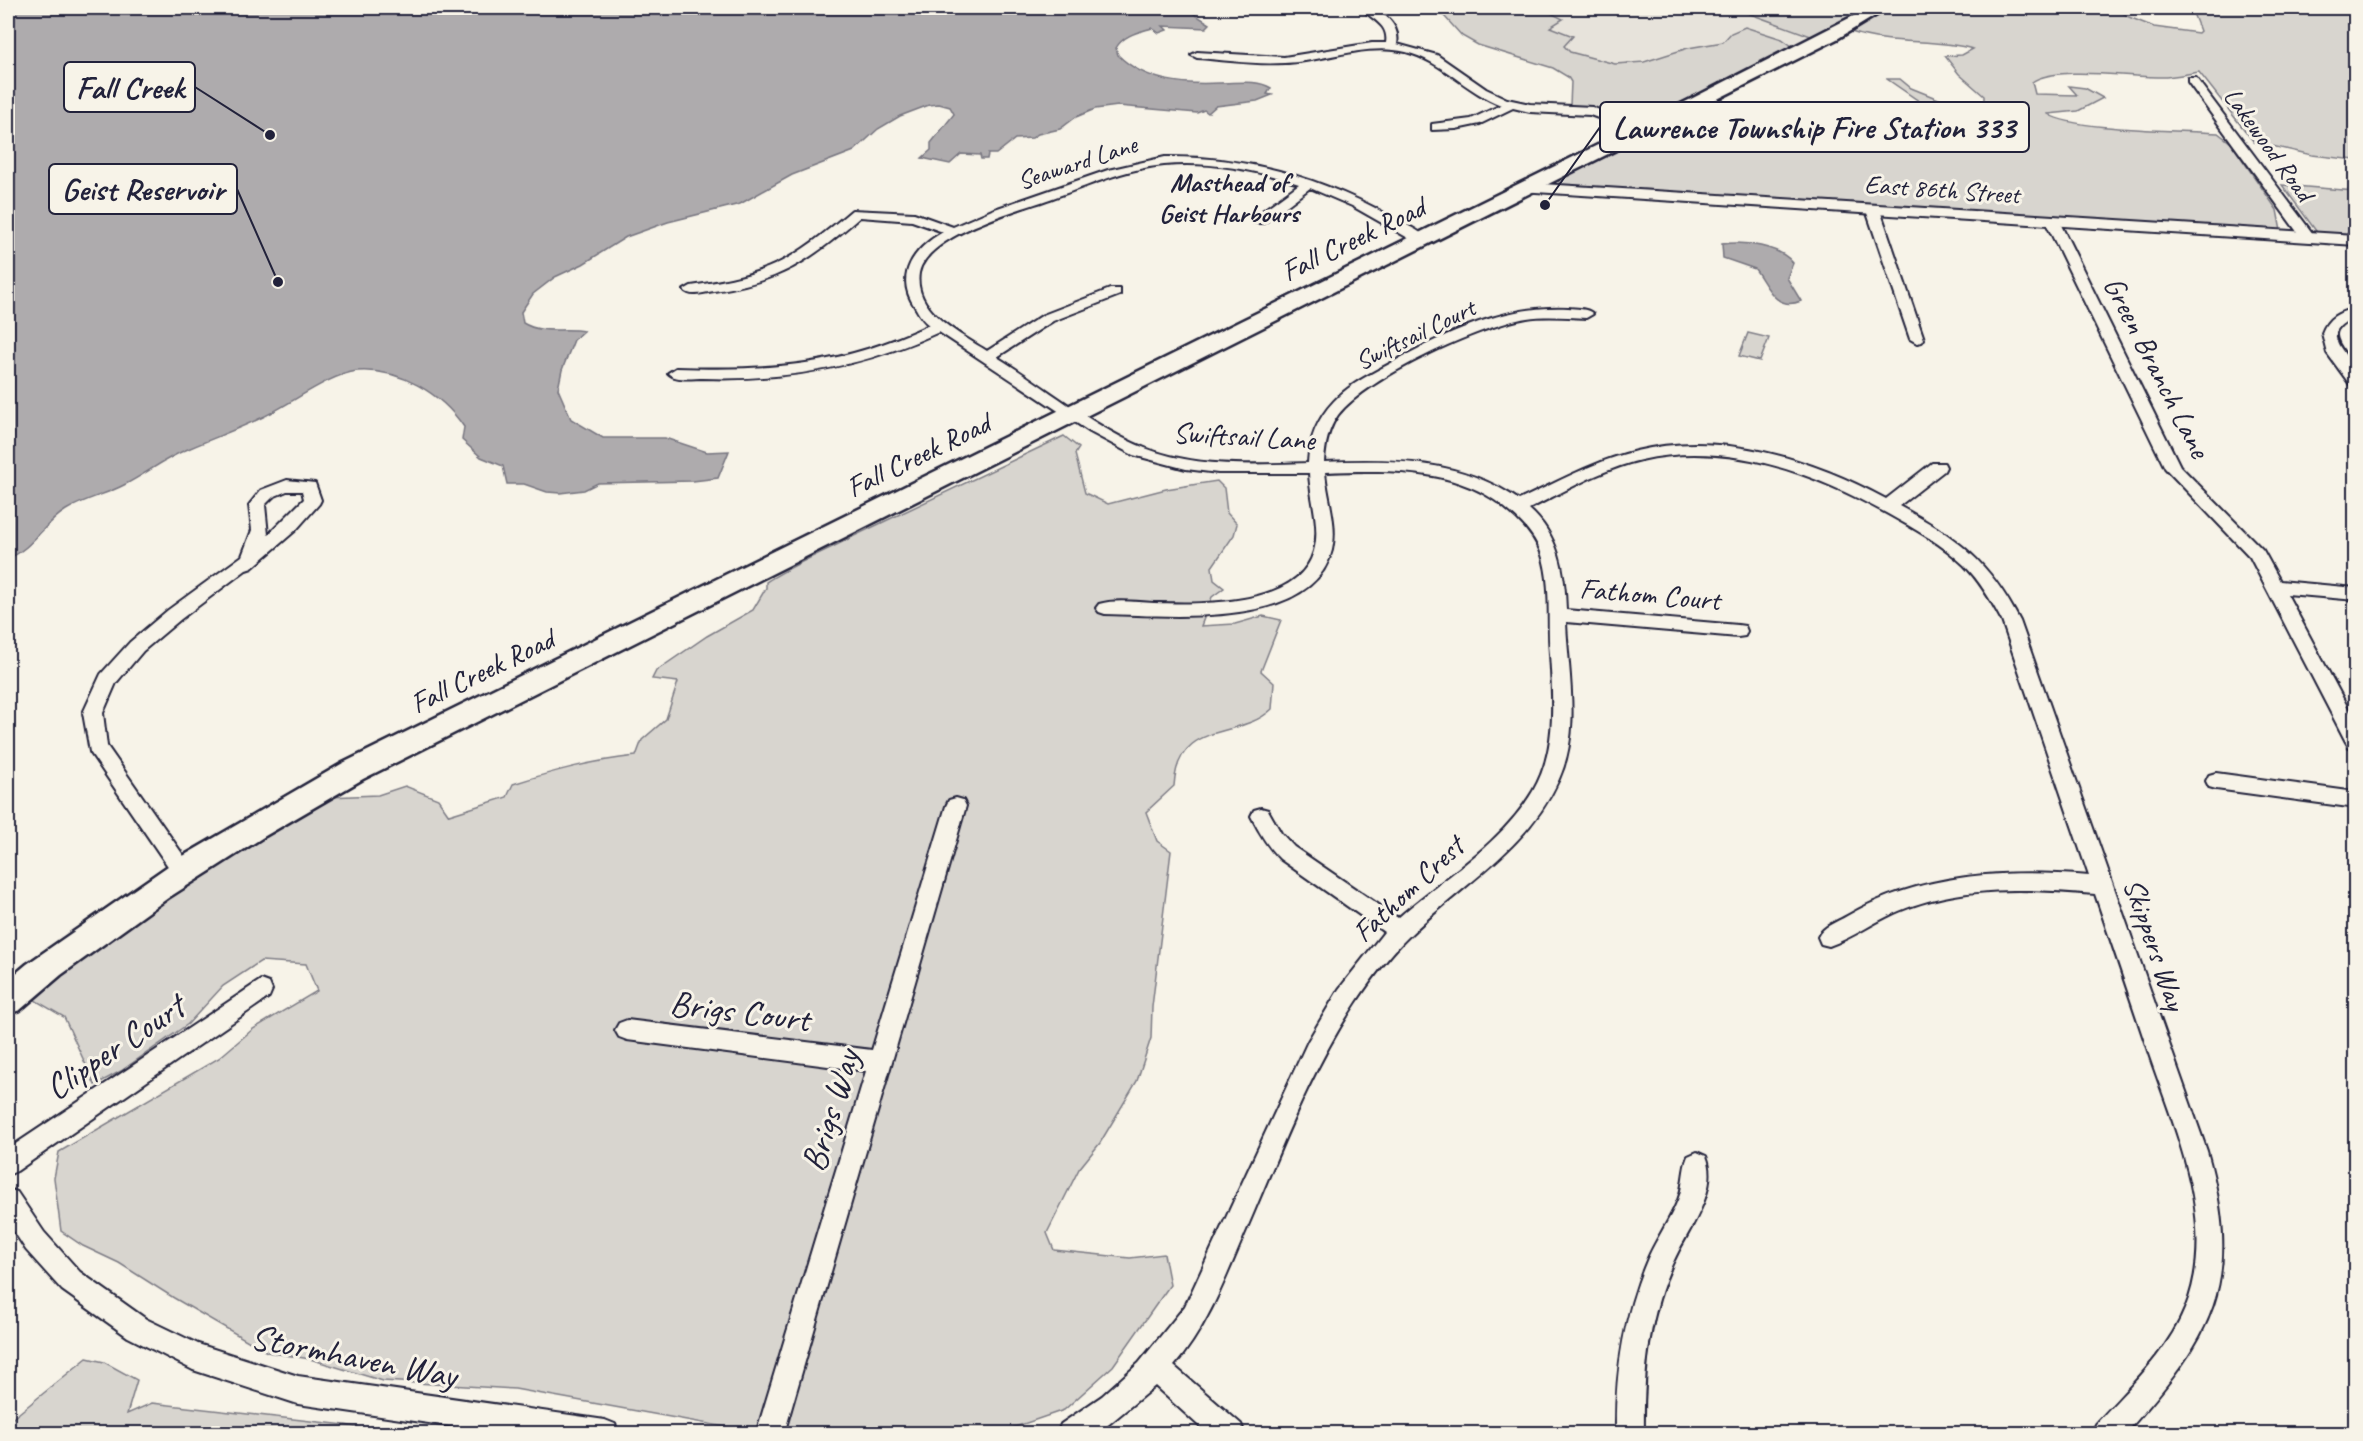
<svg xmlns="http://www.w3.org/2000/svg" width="2363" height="1441" font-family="Caveat,sans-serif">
  <rect width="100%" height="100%" fill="#f7f3e8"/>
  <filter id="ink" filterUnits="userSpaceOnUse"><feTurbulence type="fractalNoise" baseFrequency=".0167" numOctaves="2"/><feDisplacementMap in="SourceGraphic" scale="12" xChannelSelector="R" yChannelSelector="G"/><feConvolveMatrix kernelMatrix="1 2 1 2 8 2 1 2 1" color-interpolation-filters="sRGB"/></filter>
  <g filter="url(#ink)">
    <path fill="#e7e3db" d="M1525 8H1734L1816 38 1796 49 1743 29 1731 33 1724 42 1680 50 1662 58 1615 64 1570 52 1564 46 1573 36 1550 26 1541 8Z"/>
    <g fill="#d8d5cf" stroke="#7d7c85" stroke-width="1.5">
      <path d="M1432 8H1541L1563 19 1550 27 1573 36 1564 46 1570 52 1615 64 1644 62 1688 48 1723 42 1731 33 1745 27 1782 39 1796 49 1641 122 1570 106 1571 82 1568 77 1553 68 1478 45 1462 36 1445 17Z"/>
      <path d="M1734 8H1868L1860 15 1816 38Z"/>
      <path d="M1886 8H2016L2073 14 2054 8H2115L2129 17 2154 27 2198 33 2200 31 2191 8H2355V160L2312 155 2254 142 2199 72C2188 74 2177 76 2166 77 2134 78 2056 65 2032 82L2035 94 2077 95 2069 86 2085 88 2103 98 2078 111 2048 114C2073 131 2182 130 2218 133L2231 143 2277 210 2281 231 1562 187 1558 180 1571 172 1710 107 1741 112 1817 141 1865 147H1888L1811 112 1844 121 1895 140 1899 134 1865 120V106L1918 110 1923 104 1887 79H1900L1911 88 1996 122 2009 120 2006 114 1984 107V96L1959 74 1945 56 1962 55 1973 49C1933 38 1893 46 1851 32Z"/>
      <path d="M2282 185 2355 191V237L2319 235Z"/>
      <path d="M1748 333 1769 338 1760 361 1739 356Z"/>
      <path d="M1064 436 1079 448 1075 454 1085 493 1108 504 1166 489 1217 481 1224 488 1227 513 1237 524 1234 535 1212 567 1214 580 1224 588 1212 597 1201 626 1235 624 1263 616 1281 620 1261 671 1274 683 1272 709C1239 741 1178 718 1174 786L1146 812 1157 841 1171 851 1152 1007 1151 1038 1137 1081 1100 1143 1079 1169 1047 1233 1054 1250 1130 1258 1164 1254 1170 1285 1113 1366 1064 1410 1006 1430 974 1434H843L731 1428 515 1389 383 1381 310 1359 267 1352 174 1298 119 1263 83 1246 61 1231 54 1178 59 1152 219 1058 253 1029 317 991 306 964 261 961 223 986 188 1024 121 1071 95 1085 64 1017 33 999 81 958 250 842 328 797 378 795 405 786 438 799 449 815 507 797 513 784C557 770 591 761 636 756L642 740 666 719 678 682 652 679 656 671 707 636 753 610 766 588V582C794 564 824 552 854 536Z"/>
      <path d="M87 1358 104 1362 137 1380 127 1414 152 1403 345 1425 386 1433H8V1422Z"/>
    </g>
    <g fill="#aeabad" stroke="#76747f" stroke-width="1.5">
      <path d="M8 8H1195L1194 14 1210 24 1206 28 1163 26 1167 30 1159 33 1152 28C1139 32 1123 35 1116 48L1118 55C1145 82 1185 85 1220 83 1237 83 1257 79 1271 88L1267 94 1272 95 1257 101 1216 106 1208 113 1204 110 1197 113 1118 106 1095 109 1076 117 1060 129 1038 134 1032 138 1015 139 996 154H988L987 159H981L980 155 961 154 950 164 922 158 931 150V143L954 114 950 107 939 104 929 105 900 116 878 129 854 151 792 175 740 204 668 222 626 237 583 264 555 277 533 294 521 312 523 323C543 335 562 327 584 331L574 340 562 370 558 389 571 419 603 438H665L707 452 729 451 718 478 693 481 598 483 584 490 560 493 547 492 524 484H507L503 466 481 457 462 440 464 427C441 393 399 368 357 371 330 374 289 405 263 417 239 429 213 438 188 449 165 458 146 474 124 485 105 495 86 498 66 510 43 524 34 547 8 559Z"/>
      <path d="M1722 244C1743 241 1780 246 1793 263L1787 278 1801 301C1775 312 1767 285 1755 269L1723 258Z"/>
    </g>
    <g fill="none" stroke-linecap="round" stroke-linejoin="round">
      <g stroke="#22223b" stroke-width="4">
        <g id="minor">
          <path d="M1361 8C1379 6 1401 24 1397 44L1437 55 1486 89 1507 99 1530 104 1592 107 1649 130 1643 134 1639 133 1590 115 1530 112 1513 108 1480 124 1456 129 1432 130V124L1471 119 1501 105C1466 92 1442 61 1406 52 1365 42 1324 62 1284 63 1255 65 1225 60 1197 58L1191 55 1197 52 1284 57 1372 43H1386C1389 24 1372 20 1361 8Z"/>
          <path d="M2188 78H2196L2313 234V240H2303L2188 82Z"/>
          <path d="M1165 157C1245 156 1320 177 1390 216 1402 223 1420 230 1429 240L1422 244 1417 243 1352 206 1310 188 1264 223H1254V217L1299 184C1257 170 1208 161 1164 165 1124 169 1088 186 1050 199 1019 210 926 235 919 273 913 311 960 334 987 351L1043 315 1110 289H1120V295L1053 321 997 357C1043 385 1096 429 1145 448 1196 468 1254 465 1308 463 1309 439 1317 419 1334 401 1351 383 1373 373 1395 361 1448 332 1505 305 1568 308 1576 309 1588 308 1593 314L1586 318C1566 317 1546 315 1527 318 1479 326 1368 377 1338 415 1328 429 1325 445 1324 462 1392 459 1461 459 1519 500 1557 482 1595 461 1636 451 1720 430 1812 459 1886 499L1932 463H1944L1946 467 1944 471 1899 506C1957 537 1989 561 2020 621L2207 1151C2244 1284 2213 1335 2125 1434H2092L2096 1424C2127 1389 2167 1354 2185 1309 2219 1226 2176 1133 2149 1054 2131 1000 2113 947 2095 894 2030 888 1960 885 1899 911 1875 921 1853 938 1829 946L1821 944 1818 937C1823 926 1837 922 1847 916 1920 873 2007 869 2089 876L2002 621C1991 600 1980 581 1964 565 1942 544 1915 529 1888 514 1814 473 1727 440 1641 460 1602 469 1565 491 1529 509 1559 535 1565 572 1566 610L1738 625 1745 626 1747 631 1745 636 1738 637 1566 622C1568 674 1581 730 1559 779 1528 849 1462 884 1410 935 1389 955 1372 978 1356 1002 1308 1074 1278 1157 1244 1235 1224 1282 1207 1327 1174 1366L1241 1424 1245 1434H1208L1155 1386 1097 1434H1057L1061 1424 1102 1396 1139 1363 1185 1306 1308 1041 1339 989 1384 932 1280 859C1267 846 1259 832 1251 816L1254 810 1261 808 1268 810 1281 833 1294 847 1398 918C1443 878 1501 845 1533 791 1557 750 1553 700 1550 654 1547 622 1552 586 1542 555 1536 537 1524 524 1510 512 1460 467 1389 470 1325 472 1327 498 1338 524 1332 550 1312 631 1167 615 1105 614L1099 612 1096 608 1099 604C1115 599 1136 602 1154 603 1200 604 1298 608 1314 551 1321 526 1310 498 1309 473H1218L1186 469 1133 455 1090 432 939 332C863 367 786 381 703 378 693 378 675 381 668 373L676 368C772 371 841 366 929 325 923 321 919 314 915 307 894 276 913 249 943 232L912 221 860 217C809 261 782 281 714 291 705 292 691 298 684 290L691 286C771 274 791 262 852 210L914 213 953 227 992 210 1108 170Z"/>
          <path d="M1873 206 1880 210 1924 339 1922 342 1917 343 1910 339 1866 210Z"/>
          <path d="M2052 217 2059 221 2180 466 2263 550 2280 581 2356 588V600L2287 594 2356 723V749L2349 747 2346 742 2250 557 2165 468 2045 221Z"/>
          <path d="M2356 308V317C2314 333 2350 352 2356 373 2356 377 2356 383 2356 387L2351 386 2327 353 2322 333C2328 317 2339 312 2356 308Z"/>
          <path d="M287 480 315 483 321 500 319 504 296 530 252 568 246 570 181 619 143 651 116 683 103 713 107 746 195 872 192 878 184 881 176 878 90 752 83 713 101 674 130 642 168 610 242 556 252 530 249 505 261 490ZM287 491H302L304 499 268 535 265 505 273 497Z"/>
          <path d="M2216 773 2356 792V808L2216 789 2209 787 2206 781 2209 775Z"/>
          <path d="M956 798 963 800 966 806 784 1434H756L866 1071 627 1040 619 1037 615 1030 619 1023 627 1020 872 1050 946 806 949 800Z"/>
          <path d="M261 980 269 983 272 990 269 997 17 1171 8 1175V1149Z"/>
          <path d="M1697 1152 1706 1156C1719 1186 1693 1224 1679 1250 1649 1307 1643 1370 1644 1434H1616C1615 1372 1624 1314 1648 1258 1657 1238 1670 1220 1678 1200 1684 1186 1682 1170 1688 1156Z"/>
          <path d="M8 1189 17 1192 44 1232 80 1272 146 1319 198 1344 298 1376 605 1420 615 1424 619 1434H504L298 1404 193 1370 128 1337 62 1290 26 1250 8 1222Z"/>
        </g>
      </g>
      <g stroke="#22223b" stroke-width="4">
        <path id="tertiary" d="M1526 183 2356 235V245L1520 191 1518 188Z"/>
      </g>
      <g stroke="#22223b" stroke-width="5">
        <path id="secondary" d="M1869 8H1888L1837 39 363 779 265 836 168 898 61 975 20 1010 8 1014V980L27 964 178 859 343 763 1689 100Z"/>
      </g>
      <use href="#minor" fill="#f7f3e8" fill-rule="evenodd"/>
      <use href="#tertiary" fill="#f7f3e8" fill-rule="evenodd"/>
      <use href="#secondary" fill="#f7f3e8" fill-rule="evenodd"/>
    </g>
  </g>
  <g text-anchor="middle" stroke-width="6" stroke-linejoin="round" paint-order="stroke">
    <g font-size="26" fill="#22223b" stroke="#f7f3e8">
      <text transform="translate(2269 144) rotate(54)" y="9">Lakewood Road</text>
      <text transform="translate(1077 162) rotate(-18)" y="9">Seaward Lane</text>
      <text transform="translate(1942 189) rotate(4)" y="9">East 86th Street</text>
      <text transform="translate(1415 334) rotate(-26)" y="9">Swiftsail Court</text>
    </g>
    <g font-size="27" font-weight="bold" fill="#22223b" stroke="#f7f3e8">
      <text x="1229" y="191">Masthead of<tspan x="1229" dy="31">Geist Harbours</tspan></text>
    </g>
    <g font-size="30" fill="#22223b" stroke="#f7f3e8">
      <text transform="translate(1353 239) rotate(-26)" y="10">Fall Creek Road</text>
      <text transform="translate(2157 367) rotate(63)" y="10">Green Branch Lane</text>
      <text transform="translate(1244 436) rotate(3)" y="10">Swiftsail Lane</text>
      <text transform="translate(918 455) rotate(-26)" y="10">Fall Creek Road</text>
      <text transform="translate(1650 594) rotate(5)" y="10">Fathom Court</text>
      <text transform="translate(482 671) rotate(-26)" y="10">Fall Creek Road</text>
      <text transform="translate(1408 889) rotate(-43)" y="10">Fathom Crest</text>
      <text transform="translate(2155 944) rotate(71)" y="10">Skippers Way</text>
    </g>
    <g font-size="36" fill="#22223b" stroke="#f7f3e8">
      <text transform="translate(740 1010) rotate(7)" y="13">Brigs Court</text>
      <text transform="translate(114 1046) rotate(-34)" y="13">Clipper Court</text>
      <text transform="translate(829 1110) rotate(-73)" y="13">Brigs Way</text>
      <text transform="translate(354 1355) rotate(11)" y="13">Stormhaven Way</text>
    </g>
  </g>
  <path fill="none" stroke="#22223b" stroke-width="2" d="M270 135L195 87M1545 205L1600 127M278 282L237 189"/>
  <g fill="#22223b" stroke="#f7f3e8" stroke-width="2">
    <circle cx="270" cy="135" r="6"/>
    <circle cx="1545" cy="205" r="6"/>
    <circle cx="278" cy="282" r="6"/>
  </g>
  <g fill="#f7f3e8" stroke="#22223b" stroke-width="2">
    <rect x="64" y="62" width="131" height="50" rx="6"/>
    <rect x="1600" y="102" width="429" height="50" rx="6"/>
    <rect x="49" y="164" width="188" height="50" rx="6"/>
  </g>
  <g font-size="32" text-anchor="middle" font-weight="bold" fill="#22223b">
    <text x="130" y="98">Fall Creek</text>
    <text x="1814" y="138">Lawrence Township Fire Station 333</text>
    <text x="143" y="200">Geist Reservoir</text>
  </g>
  <rect width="2363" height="1441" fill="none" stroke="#f7f3e8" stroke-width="30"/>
  <rect x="15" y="15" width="2333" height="1411" fill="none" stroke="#22223b" stroke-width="2" filter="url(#ink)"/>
</svg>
